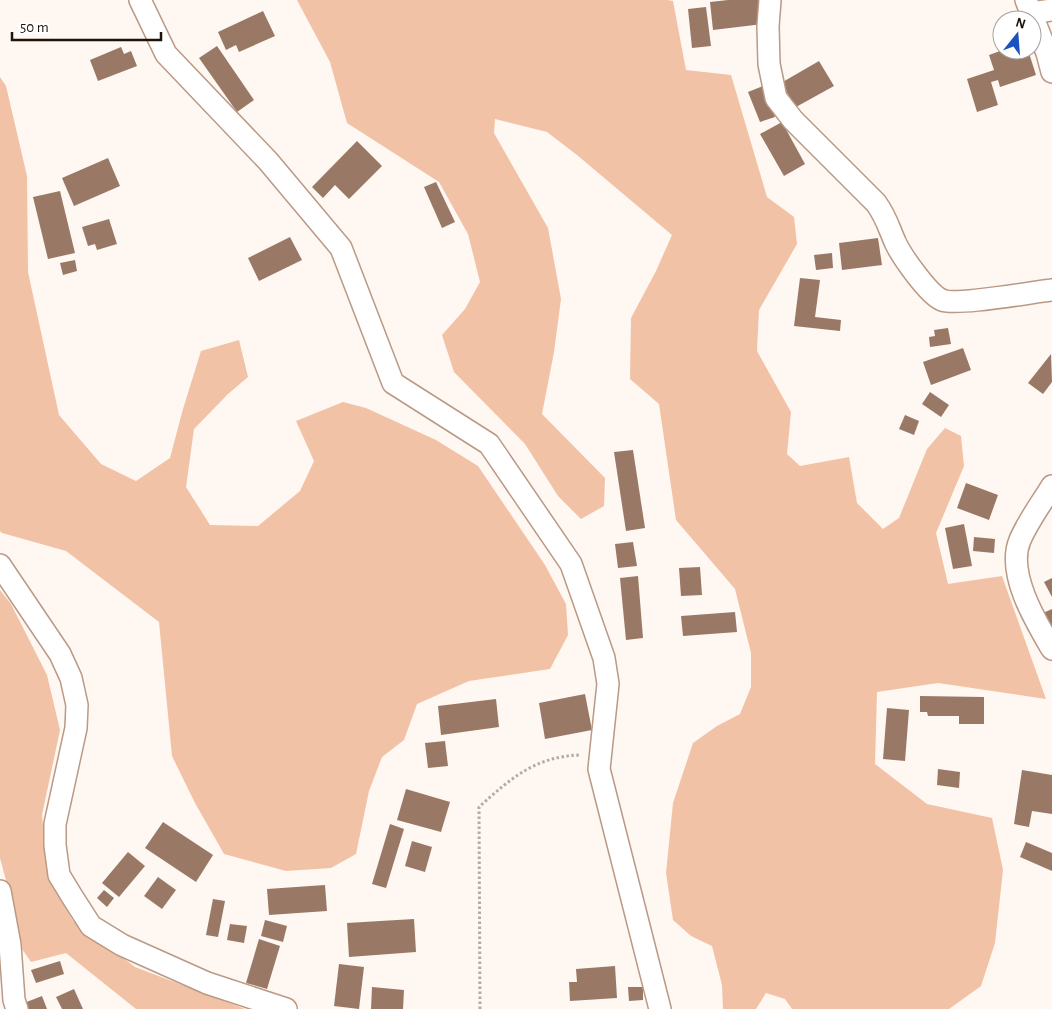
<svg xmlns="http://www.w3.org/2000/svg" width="1052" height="1009" font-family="'Alegreya Sans',sans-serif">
  <rect width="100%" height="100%" fill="#fef7f2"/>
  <g fill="#f2c2a6">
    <path d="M297 0H667L673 1 686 70 731 75 767 197 794 217 797 244 759 310 757 351 791 412 787 454 800 466 849 457 857 503 883 529 899 518 927 449 945 428 961 436 964 466 936 533 948 584 1002 576 1046 699 938 683 877 692 875 764 927 804 992 818 1003 870 995 943 981 986 949 1009H792L785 999 766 993 756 1009H723L722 985 712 946 691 936 673 920 666 873 673 803 693 743 717 726 740 714 751 687V653L735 589 676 520 659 404 630 379 631 318 656 271 672 235 577 155 547 132 495 119 494 133 548 228 561 299 554 352 542 414 605 478 604 506 581 519 558 496 525 444 454 372 442 335 465 309 480 282 468 234 439 182 347 123 330 62Z"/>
    <path d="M0 77 6 86 27 176 28 272 59 415 101 464 136 481 170 458 183 409 201 351 239 340 248 377 228 394 194 429 186 487 210 525 258 526 300 491 314 461 296 421 343 402 366 408 436 440 478 466 545 565 566 604 568 635 550 669 469 681 417 704 404 740 382 757 369 791 356 854 331 868 286 871 224 854 195 803 172 756 159 622 66 551 2 533 0 531Z"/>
    <path d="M0 590 11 604 47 675 60 730 42 815 48 877 73 921 135 967 245 1009H136L66 953 31 962 22 949 15 914 0 858Z"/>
  </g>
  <g fill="#997966">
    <path d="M728 0H760L763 24 713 30 710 2Z"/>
    <path d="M706 7 711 46 692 48 688 9Z"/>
    <path d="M263 11 275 36 239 52 236 45 226 50 218 32Z"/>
    <path d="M217 46 254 100 237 112 199 58Z"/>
    <path d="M121 47 124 54 131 51 137 66 98 81 90 60Z"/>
    <path d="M1003 50H1028L1036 75 1000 87 998 80 991 82 998 105 977 112 967 79 994 70 989 55Z"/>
    <path d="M819 61 834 86 796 107 781 83Z"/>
    <path d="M763 86 775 117 760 122 748 92Z"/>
    <path d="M782 122 805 164 784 176 760 134Z"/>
    <path d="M357 141 382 166 349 199 335 185 323 198 312 187Z"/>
    <path d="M108 158 120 186 74 206 62 178Z"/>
    <path d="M436 182 455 222 442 228 424 187Z"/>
    <path d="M60 191 75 253 48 259 33 197Z"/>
    <path d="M109 219 117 244 97 250 95 244 88 246 82 227Z"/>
    <path d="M290 237 302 260 259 281 248 258Z"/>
    <path d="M878 238 882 265 842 270 839 243Z"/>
    <path d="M832 253 833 268 816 270 814 255Z"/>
    <path d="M75 260 77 271 63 275 60 263Z"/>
    <path d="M800 278 820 280 815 317 841 320 840 331 794 326Z"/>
    <path d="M948 328 951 344 930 347 929 337 935 336 934 330Z"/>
    <path d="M963 348 971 370 931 385 923 362Z"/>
    <path d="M1051 354 1052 382 1043 394 1028 383Z"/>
    <path d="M930 392 949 405 941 417 922 404Z"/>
    <path d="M905 415 919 421 914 435 899 429Z"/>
    <path d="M633 450 645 528 626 531 614 452Z"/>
    <path d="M966 483 998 495 989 520 957 508Z"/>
    <path d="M964 524 972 566 953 569 945 528Z"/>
    <path d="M974 537 995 539 994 553 973 551Z"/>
    <path d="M633 542 637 566 618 568 615 544Z"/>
    <path d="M700 567 702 595 681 596 679 568Z"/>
    <path d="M638 576 643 638 626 640 620 578Z"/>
    <path d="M1052 578V597L1044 582Z"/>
    <path d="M1052 609V631L1043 613Z"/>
    <path d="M735 612 737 632 683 636 681 616Z"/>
    <path d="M585 694 592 730 545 739 539 703Z"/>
    <path d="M920 696 984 697V724H959V716H928L927 712H920Z"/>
    <path d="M496 699 499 727 441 735 438 706Z"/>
    <path d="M887 708 909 710 905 761 883 759Z"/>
    <path d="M445 741 448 766 428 768 425 743Z"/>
    <path d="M938 769 960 772 959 788 937 785Z"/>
    <path d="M1022 770 1052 775V814L1032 811 1029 827 1014 824Z"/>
    <path d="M406 789 450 802 441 832 397 820Z"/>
    <path d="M163 822 213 855 196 882 145 848Z"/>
    <path d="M390 824 404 829 386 888 372 884Z"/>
    <path d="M412 841 432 847 425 872 405 866Z"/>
    <path d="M1026 842 1052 853V871L1020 857Z"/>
    <path d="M128 852 145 866 119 897 102 883Z"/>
    <path d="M158 877 176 890 162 909 144 896Z"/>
    <path d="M325 885 327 911 269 915 267 889Z"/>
    <path d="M104 890 114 898 107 907 97 898Z"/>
    <path d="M213 899 225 901 218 937 206 935Z"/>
    <path d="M414 919 416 952 349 957 347 923Z"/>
    <path d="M265 920 287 926 283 942 261 936Z"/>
    <path d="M230 924 247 926 244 943 227 940Z"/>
    <path d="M259 939 280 946 267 989 246 983Z"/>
    <path d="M60 961 64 974 36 983 31 970Z"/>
    <path d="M339 964 364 967 359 1009 334 1006Z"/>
    <path d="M615 966 617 998 570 1001 569 982H577L576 969Z"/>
    <path d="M372 987 404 990 403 1009H371Z"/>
    <path d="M628 987H643V1000L629 1001Z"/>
    <path d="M74 989 83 1009H62L56 997Z"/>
    <path d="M42 996 47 1009H27L24 1003Z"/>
  </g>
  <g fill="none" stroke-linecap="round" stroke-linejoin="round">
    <g stroke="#ba9985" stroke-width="24">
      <g id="street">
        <path d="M140 0 166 54 268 161 341 248 393 383 489 444 571 564 604 658 608 684 599 769 660 1009"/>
        <path d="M770 0 768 26 769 64 776 98 793 120 876 203C887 218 889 229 896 244 903 258 929 295 942 300 954 306 1033 292 1052 290"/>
        <path d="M1026 0 1047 53 1052 72"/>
        <path d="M1031 13 1052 10"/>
        <path d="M1052 486C1041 504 1028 521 1020 540 1006 573 1036 622 1052 649"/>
        <path d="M0 565 60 654 71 678 77 705 76 728 55 824V845L59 875 73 898 91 926 122 945 207 983 286 1009"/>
        <path d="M0 891 10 945 14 1000 17 1009"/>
      </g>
    </g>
    <path stroke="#b3aaa4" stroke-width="3" stroke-dasharray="2.5 2.5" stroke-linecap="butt" d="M480 1009 479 807C511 778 536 756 581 755"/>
    <use href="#street" stroke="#fff" stroke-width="21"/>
  </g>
  <g transform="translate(1017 35) rotate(17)"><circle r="24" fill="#ffffff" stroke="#a5a09d"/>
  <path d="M0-4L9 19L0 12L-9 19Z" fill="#1b52bf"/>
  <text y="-8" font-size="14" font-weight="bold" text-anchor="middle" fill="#1f120b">N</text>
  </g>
  <path d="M12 32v8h149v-8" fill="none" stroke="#1f120b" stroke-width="2.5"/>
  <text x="20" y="32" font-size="15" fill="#1f120b" stroke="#ffffff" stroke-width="4" paint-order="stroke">50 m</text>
</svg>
